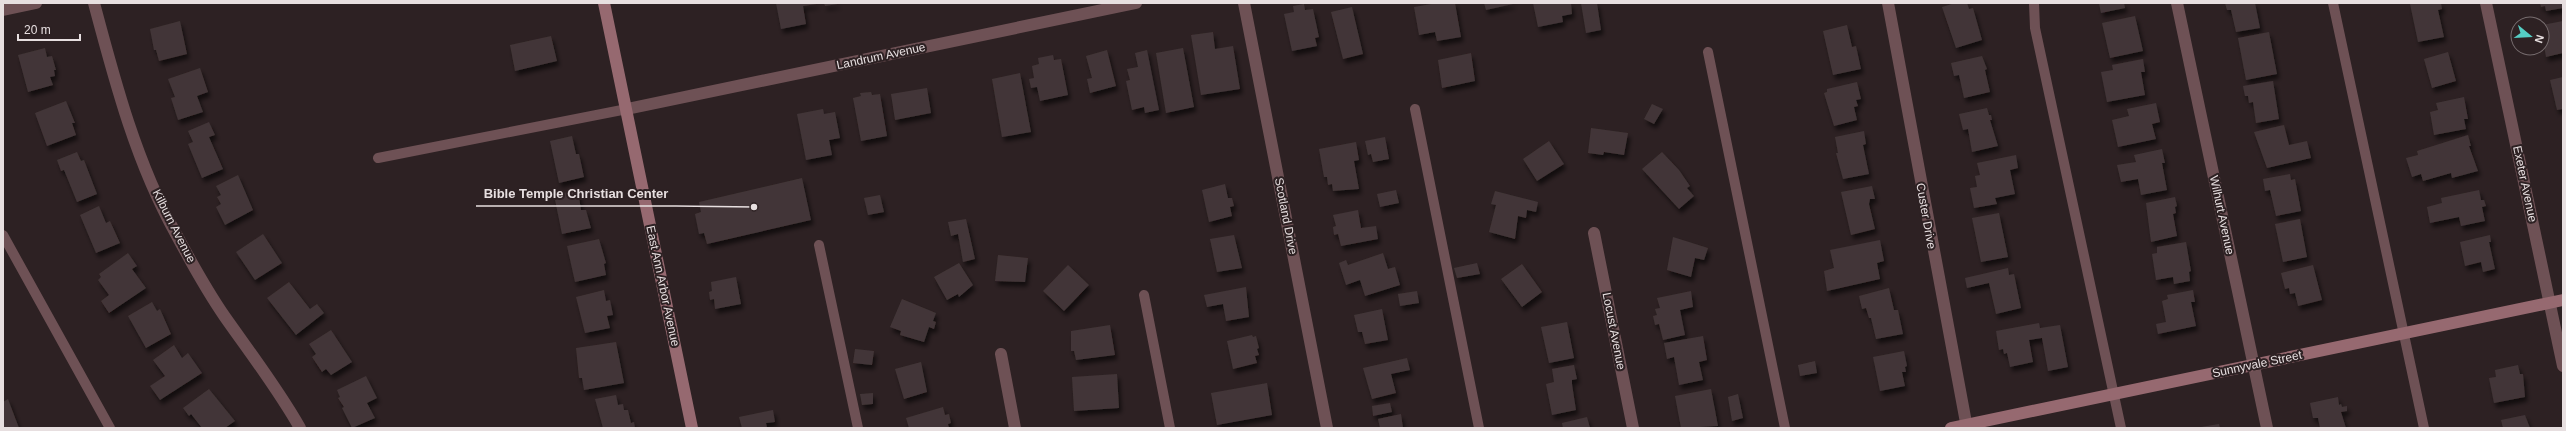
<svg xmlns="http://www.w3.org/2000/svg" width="2566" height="431" font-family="Helvetica,sans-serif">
  <defs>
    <filter id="shadow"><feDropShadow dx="2.5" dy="4.5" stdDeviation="2" flood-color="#0009"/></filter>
  </defs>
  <rect width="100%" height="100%" fill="#2d2123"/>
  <g fill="#423637" filter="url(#shadow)">
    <path d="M776 3H816L817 4 803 6 806 24 781 29Z"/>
    <path d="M824 3H838V4L825 6Z"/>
    <path d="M1437 3H1455L1461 37 1437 41 1435 32 1419 35 1414 7Z"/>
    <path d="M1484 3H1513V4L1486 10Z"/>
    <path d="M1533 3H1571L1572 14 1562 16 1563 22 1538 27Z"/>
    <path d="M1581 3H1597L1601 30 1586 33Z"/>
    <path d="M1955 3H1967L1969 9 1973 8 1982 40 1956 48 1942 7Z"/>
    <path d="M2099 3H2124L2125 8 2101 13Z"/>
    <path d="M2225 3H2255L2260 28 2236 32 2231 10H2227Z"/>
    <path d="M2441 3 2442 9 2438 10 2444 37 2418 42 2410 4Z"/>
    <path d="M2540 3H2563V8L2546 11 2545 6 2541 7Z"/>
    <path d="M1304 4 1305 10 1313 9 1319 37 1315 38 1317 46 1292 51 1284 14 1294 12 1293 6Z"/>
    <path d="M1352 7 1363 54 1343 59 1331 12Z"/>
    <path d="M2135 16 2143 51 2110 58 2102 23Z"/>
    <path d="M180 21 187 54 159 61 156 50H154L150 29Z"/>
    <path d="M2563 21V53L2546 57 2544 45H2547L2542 25Z"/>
    <path d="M1847 25 1852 47 1856 46 1861 69 1833 75 1823 31Z"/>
    <path d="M1213 32 1215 49 1233 46 1240 89 1201 95 1191 35Z"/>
    <path d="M2269 32 2277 74 2246 80 2238 38Z"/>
    <path d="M551 36 557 61 515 71 510 45Z"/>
    <path d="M45 48 47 57 52 56 56 70H54L55 76 50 77 53 85 28 92 18 55Z"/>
    <path d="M1183 48 1194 107 1166 113 1156 53Z"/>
    <path d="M1107 50 1116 86 1090 93 1087 79 1092 78 1086 56Z"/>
    <path d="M1147 50 1159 110 1145 113 1144 107 1132 110 1126 81 1130 80 1127 69 1138 67 1135 53Z"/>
    <path d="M2448 52 2456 81 2432 88 2424 59Z"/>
    <path d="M1471 53 1475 81 1442 88 1438 60Z"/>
    <path d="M1053 55 1054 60 1061 59 1068 95 1040 101 1037 87 1031 88 1029 79 1034 78 1032 66 1039 64 1038 58Z"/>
    <path d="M1982 56 1987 69 1985 70 1990 92 1964 98 1959 75 1954 76 1951 63Z"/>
    <path d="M2143 59 2145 72H2141L2145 95 2107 102 2101 72 2113 70 2112 65Z"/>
    <path d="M200 68 208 92 197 96 203 112 178 120 171 98 175 97 168 79Z"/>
    <path d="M1020 73 1031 132 1002 137 992 79Z"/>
    <path d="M2563 77V109L2557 110 2550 80Z"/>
    <path d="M2273 81 2279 119 2256 123 2253 102 2249 103 2248 96H2245L2243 86Z"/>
    <path d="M1857 82 1861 99 1856 100 1858 106 1854 107 1857 120 1834 126 1824 93 1827 92V89Z"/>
    <path d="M927 88 931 113 895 120 891 94Z"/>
    <path d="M871 92 872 95 880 94 887 136 861 141 853 98 861 96 860 93Z"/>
    <path d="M2464 97 2468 119H2464L2466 129 2434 135 2430 112 2438 110 2436 103Z"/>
    <path d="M66 101 75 123H72L76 135 47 146 35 113Z"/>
    <path d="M2156 103 2160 122 2152 124 2156 139 2118 147 2112 120 2129 116 2127 109Z"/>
    <path d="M1652 104 1663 109 1654 124 1644 119Z"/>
    <path d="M1987 108 1989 115H1991L1992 120H1990L1998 146 1972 152 1968 129 1963 130 1959 114Z"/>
    <path d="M823 109 824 114 835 112 840 138 829 140 832 155 806 160 797 114Z"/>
    <path d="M209 122 215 135 209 137 223 169 202 178 188 144 193 142 188 131Z"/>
    <path d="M2284 125 2289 145 2307 141 2311 158 2267 168 2254 132Z"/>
    <path d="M1591 128 1628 133 1624 155 1604 152 1603 155 1588 153Z"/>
    <path d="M1864 131 1866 144 1863 145 1869 174 1843 179 1836 153H1838L1835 137Z"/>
    <path d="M2468 135 2471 146H2469L2478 171 2452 178 2451 173 2423 181 2421 174 2412 177 2406 158 2418 155 2417 151Z"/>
    <path d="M572 136 576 154H579L584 177 559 183 550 141Z"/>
    <path d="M1385 137 1389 159 1373 162 1371 154 1368 155 1365 141Z"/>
    <path d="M1549 141 1564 164 1537 181 1523 159Z"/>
    <path d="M1356 142 1359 160 1354 161 1359 189 1333 191 1332 184 1328 185 1327 177H1324L1319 149Z"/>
    <path d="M2162 149 2165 163H2162L2167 190 2141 195 2138 179 2121 182 2117 165 2136 162 2134 155Z"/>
    <path d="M77 152 81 161 84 160 97 194 77 202 64 170 61 171 57 160Z"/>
    <path d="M1662 152 1679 170 1690 186 1687 188 1694 196 1679 209 1642 169Z"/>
    <path d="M2016 155 2018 168 2010 170 2015 194 1995 198 1997 204 1974 208 1970 188 1977 187 1975 176 1980 175 1977 163Z"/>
    <path d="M2290 174 2291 180 2295 179 2301 211 2276 216 2270 190 2265 191 2263 179Z"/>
    <path d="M238 175 253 210 225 225 216 207 221 204 217 197 221 195 216 186Z"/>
    <path d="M802 178 811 220 707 244 704 233 699 234 695 214 701 212 699 202Z"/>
    <path d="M1225 184 1228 198H1232L1234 206 1230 207 1232 216 1209 222 1202 190Z"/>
    <path d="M1872 186 1875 199H1870L1869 204 1875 229 1851 235 1841 192Z"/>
    <path d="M578 190 581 210H586L591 228 562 234 554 195Z"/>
    <path d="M1396 190 1399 203 1380 207 1377 194Z"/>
    <path d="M2479 190 2481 200H2484L2486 206 2482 207 2485 221 2461 226 2459 217 2430 223 2427 207 2442 203 2441 198Z"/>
    <path d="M1495 191 1538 202 1536 212 1527 210 1526 218 1518 216 1515 239 1489 232 1496 205 1491 204Z"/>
    <path d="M880 195 884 212 868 215 864 198Z"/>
    <path d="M2175 197 2177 206 2175 207 2176 213 2173 214 2177 236 2151 242 2146 203Z"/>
    <path d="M99 206 106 223 110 221 120 243 96 253 80 215Z"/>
    <path d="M1358 210 1361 228 1376 226 1378 239 1341 246 1338 234 1334 235 1333 227 1336 226 1333 215Z"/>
    <path d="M1999 213 2008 257 1981 262 1972 218Z"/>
    <path d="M966 219 975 259 963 262 958 234 951 236 948 222Z"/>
    <path d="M2300 219 2307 257 2283 262 2275 224Z"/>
    <path d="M263 234 282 263 255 280 236 252Z"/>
    <path d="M1234 235 1242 268 1217 272 1210 239Z"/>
    <path d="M2490 235 2491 242H2489L2495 269 2483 272 2481 262 2465 266 2460 242Z"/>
    <path d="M1673 237 1708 248 1704 260 1695 258 1691 277 1667 270Z"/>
    <path d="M599 239 606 263 604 264 606 275 575 282 567 246Z"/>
    <path d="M1880 240 1884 261 1877 263 1880 279 1827 291 1824 271 1834 268 1830 250Z"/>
    <path d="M2186 242 2191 271 2189 272 2190 281 2174 284 2173 277 2156 280 2152 254 2157 253V247Z"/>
    <path d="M128 253 137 266 132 269 146 288 109 313 101 301 109 295 98 280 101 277 99 274Z"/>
    <path d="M1383 253 1388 269 1395 267 1400 285 1365 296 1360 280 1346 285 1339 263 1346 260 1348 265Z"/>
    <path d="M998 255 1028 258 1025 282 995 281Z"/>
    <path d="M959 263 973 285 959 297 958 294 947 300 934 277Z"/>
    <path d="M1477 263 1480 274 1457 278 1454 268Z"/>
    <path d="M1522 264 1542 292 1522 307 1501 279Z"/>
    <path d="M1068 265 1089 285 1064 311 1043 291Z"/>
    <path d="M2313 265 2322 300 2298 306 2295 293 2290 294 2289 288 2285 289 2281 273Z"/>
    <path d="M2008 268 2009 275 2014 274 2021 308 1996 314 1989 283 1967 288 1965 278Z"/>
    <path d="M736 277 741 304 715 309 714 299 710 300 709 292 712 291 711 282Z"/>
    <path d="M289 282 310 309 317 304 324 313 296 335 267 298Z"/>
    <path d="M1246 287 1249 317 1226 321 1223 304 1207 307 1204 295Z"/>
    <path d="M1889 288 1894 310H1898L1903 334 1876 339 1871 318H1869L1866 308 1862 309 1859 296Z"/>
    <path d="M604 290 606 301 610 300 613 315 607 316 610 328 585 333 576 297Z"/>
    <path d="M2193 290 2195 302H2191L2196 326 2158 334 2156 324 2166 322 2162 301 2168 299 2167 295Z"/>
    <path d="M1417 291 1419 303 1400 306 1398 294Z"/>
    <path d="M1691 291 1693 307 1680 310 1685 335 1663 340 1659 324 1655 325 1653 316 1657 315 1655 309 1660 308 1657 298Z"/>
    <path d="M902 299 936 313 933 321 936 322 934 329 929 327 924 342 900 335 901 331 890 327Z"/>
    <path d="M152 302 157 311 160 309 171 334 146 348 128 316Z"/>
    <path d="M1382 309 1388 340 1365 344 1362 332H1358L1354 315Z"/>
    <path d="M1567 322 1574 358 1549 363 1541 327Z"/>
    <path d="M2039 323 2040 328 2060 325 2068 367 2048 371 2042 338 2029 340 2033 362 2010 367 2007 353 2004 354 2003 349 1999 350 1996 331Z"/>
    <path d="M1110 325 1115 355 1076 360 1074 351H1071V331Z"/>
    <path d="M331 330 352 362 331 375 326 369 322 372 312 357 316 354 309 344Z"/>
    <path d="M1252 335 1253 337 1256 336 1259 348 1257 349 1259 355 1255 356 1257 363 1233 369 1227 341Z"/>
    <path d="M1703 336 1707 360 1699 362 1703 380 1679 385 1674 357 1667 359 1664 343Z"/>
    <path d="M616 342 624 383 584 390 582 378H579L576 348Z"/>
    <path d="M174 345 182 358 188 353 202 373 160 400 150 386 165 376 153 360Z"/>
    <path d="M855 349 874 351 872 365 853 363Z"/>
    <path d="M1904 351 1907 366 1905 367 1906 372H1902L1905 386 1880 391 1873 357Z"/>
    <path d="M1407 358 1410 370 1391 374 1396 393 1372 399 1363 368Z"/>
    <path d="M1815 361 1817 373 1800 376 1798 365Z"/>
    <path d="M921 362 927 392 904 399 895 369Z"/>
    <path d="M1574 365 1577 379 1572 380V384L1576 410 1552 415 1546 384 1554 382 1552 369Z"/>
    <path d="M2518 365 2520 374H2523L2525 397 2494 403 2489 378 2496 377 2495 370Z"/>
    <path d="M1117 374 1119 408 1074 411 1072 377Z"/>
    <path d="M366 376 377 398 367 403 375 418 352 428 342 408 344 407 338 398 340 397 337 390Z"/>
    <path d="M1267 383 1272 415 1217 425 1211 393Z"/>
    <path d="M209 389 235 421 225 428H202L191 414 189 416 183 408Z"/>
    <path d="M1711 389 1718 426 1681 428 1675 396Z"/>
    <path d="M873 393V404L862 405 860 394Z"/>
    <path d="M1738 394 1743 418 1732 421 1728 397Z"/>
    <path d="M616 395 618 405 623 404 624 410H628L631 423 634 422 635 428H603L595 399Z"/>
    <path d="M2338 397 2339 405 2341 404 2342 407 2347 406V411L2341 412 2346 428H2320L2318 418H2313L2310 403Z"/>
    <path d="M8 399 19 428H3V402Z"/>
    <path d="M1390 403 1392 412 1373 416 1372 406Z"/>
    <path d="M943 407 945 415 949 414 951 423 948 424 949 428H909L906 418Z"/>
    <path d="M773 410 775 422 766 423 767 428H742L739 417Z"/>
    <path d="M1401 414 1403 428H1380L1378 419Z"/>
    <path d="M2525 415 2530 428H2503L2501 420Z"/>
    <path d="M1587 417 1590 428H1563L1562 423Z"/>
    <path d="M2219 424 2220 428H2201V427Z"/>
  </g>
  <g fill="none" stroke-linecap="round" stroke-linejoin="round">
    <g stroke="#6e5155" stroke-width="10">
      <path d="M2034 3 2035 28 2121 428"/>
      <path d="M2333 3 2424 428"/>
      <path d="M1708 52 1785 428"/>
      <path d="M1415 109 1479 428"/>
      <path d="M378 158 627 109"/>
      <path d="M3 235 110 428"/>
      <path d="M819 245 858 428"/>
      <path d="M1144 295 1170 428"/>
    </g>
    <g stroke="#6e5155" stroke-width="12">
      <path d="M94 3C115 82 136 162 176 234 191 262 207 291 225 317 251 354 278 389 300 428"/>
      <path d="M1244 3 1327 428"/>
      <path d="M1888 3 1967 428"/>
      <path d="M2177 3 2267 428"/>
      <path d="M2486 3 2563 366"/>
      <path d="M3 10 36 3"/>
      <path d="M627 109 1136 3"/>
      <path d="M1594 233 1633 428"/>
      <path d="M1001 354 1015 428"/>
    </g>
    <g stroke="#966970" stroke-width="12">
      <path d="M604 3 692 428"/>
      <path d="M1951 428 2563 300"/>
    </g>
  </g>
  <g text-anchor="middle" stroke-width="4" stroke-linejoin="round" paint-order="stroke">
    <g font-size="12" fill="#e7dfe0" stroke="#2d2123">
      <text transform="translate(881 56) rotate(-12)" y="4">Landrum Avenue</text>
      <text transform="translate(2525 184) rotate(78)" y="4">Exeter Avenue</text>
      <text transform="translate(2222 215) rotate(78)" y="4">Wilhurt Avenue</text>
      <text transform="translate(1286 216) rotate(79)" y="4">Scotland Drive</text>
      <text transform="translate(1926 216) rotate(80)" y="4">Custer Drive</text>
      <text transform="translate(174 226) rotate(63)" y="4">Kilburn Avenue</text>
      <text transform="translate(663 286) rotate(78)" y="4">East Ann Arbor Avenue</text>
      <text transform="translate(1614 331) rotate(79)" y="4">Locust Avenue</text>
      <text transform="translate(2257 364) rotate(-12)" y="4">Sunnyvale Street</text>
    </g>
  </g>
  <path fill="none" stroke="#e7dfe0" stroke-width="1.5" d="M754 207L676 206H476"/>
  <circle fill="#e7dfe0" stroke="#2d2123" stroke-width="1.5" cx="754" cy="207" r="4"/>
  <g font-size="13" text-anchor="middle" font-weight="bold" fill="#e7dfe0" stroke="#2d2123" stroke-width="4" stroke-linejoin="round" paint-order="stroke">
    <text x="576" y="198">Bible Temple Christian Center</text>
  </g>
  <rect width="2566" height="431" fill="none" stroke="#e7dfe0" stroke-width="8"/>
  <g transform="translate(2530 36) rotate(108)"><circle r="19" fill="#2d2123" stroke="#776d6f"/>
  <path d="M0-3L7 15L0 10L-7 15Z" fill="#55cec5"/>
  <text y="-6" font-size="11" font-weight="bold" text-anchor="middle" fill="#e7dfe0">N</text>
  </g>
  <path d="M18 34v6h62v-6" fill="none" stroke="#e7dfe0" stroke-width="2"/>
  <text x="24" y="34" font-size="12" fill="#e7dfe0" stroke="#2d2123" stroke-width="3" paint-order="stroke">20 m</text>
</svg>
